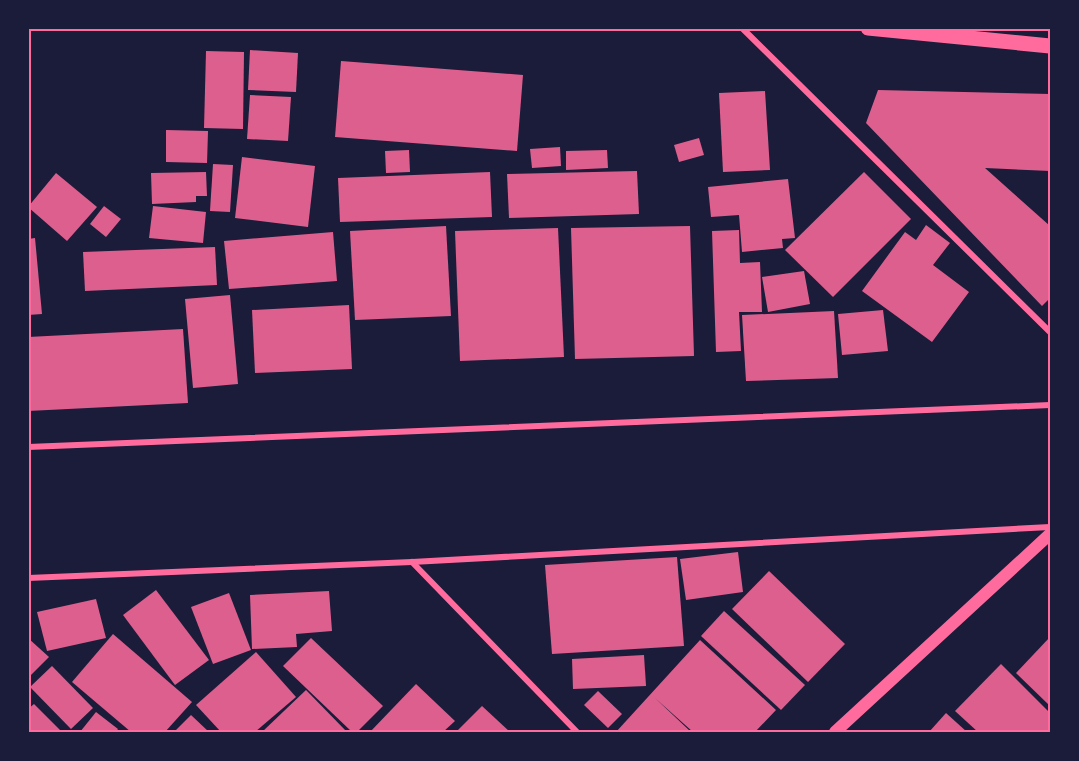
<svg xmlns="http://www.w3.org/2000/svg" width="1079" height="761" font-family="Mulish,sans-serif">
  <rect width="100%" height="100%" fill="#1b1b3a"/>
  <g fill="#dd5f8e">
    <path d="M250 50 298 53 296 92 248 90Z"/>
    <path d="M206 51 244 52 243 129 204 128Z"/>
    <path d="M341 61 523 75 517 151 335 137Z"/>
    <path d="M878 90 1050 94V171L985 168 1050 226V298L1042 306 866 123Z"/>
    <path d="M765 91 770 170 723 172 719 93Z"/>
    <path d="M250 95 291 97 288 141 247 139Z"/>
    <path d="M166 130 208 131 207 163 166 162Z"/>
    <path d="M699 138 704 155 679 162 674 145Z"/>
    <path d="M560 147 561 166 532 168 530 149Z"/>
    <path d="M409 150 410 172 386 173 385 151Z"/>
    <path d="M607 150 608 168 566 170V151Z"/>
    <path d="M242 157 315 166 308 227 235 218Z"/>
    <path d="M213 164 233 165 230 212 210 211Z"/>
    <path d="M637 171 639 214 509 218 507 174Z"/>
    <path d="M206 172 207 196H196V202L152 204 151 173Z"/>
    <path d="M490 172 492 217 340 222 338 178Z"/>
    <path d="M864 172 911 219 833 297 785 250Z"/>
    <path d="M56 173 97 207 67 241 28 207Z"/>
    <path d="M788 179 795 238 782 239 783 248 742 252 739 215 711 217 708 187Z"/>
    <path d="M104 206 121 219 106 237 90 224Z"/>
    <path d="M153 206 206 212 203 243 149 238Z"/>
    <path d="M926 225 950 243 933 265 969 292 932 342 862 291 905 232 916 240Z"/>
    <path d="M446 226 451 316 355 320 350 231Z"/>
    <path d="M690 226 694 356 575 359 571 228Z"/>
    <path d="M558 228 564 357 460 361 455 231Z"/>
    <path d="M739 230 740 263 760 262 762 312H739L741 351 716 352 712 231Z"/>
    <path d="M333 232 337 281 229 289 224 241Z"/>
    <path d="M35 238 42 314 28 315V239Z"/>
    <path d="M215 247 217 285 85 291 83 252Z"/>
    <path d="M804 271 810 304 768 312 762 277Z"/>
    <path d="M230 295 238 384 193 388 185 299Z"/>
    <path d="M349 305 352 369 255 373 252 310Z"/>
    <path d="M883 310 888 351 842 355 838 314Z"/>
    <path d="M834 311 838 378 746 381 742 315Z"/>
    <path d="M183 329 188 403 28 411V337Z"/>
    <path d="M738 552 743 592 686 600 680 559Z"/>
    <path d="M677 557 684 646 552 654 545 565Z"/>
    <path d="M769 571 845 644 808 682 732 609Z"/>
    <path d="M156 590 209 660 175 685 123 615Z"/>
    <path d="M329 591 332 631 296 634 297 647 252 649 250 595Z"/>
    <path d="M229 593 251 650 213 664 191 607Z"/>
    <path d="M96 599 106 638 47 651 37 612Z"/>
    <path d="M724 611 805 685 781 710 701 636Z"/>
    <path d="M113 634 192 702 165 732H131L72 682Z"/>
    <path d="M1050 637V706L1016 673Z"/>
    <path d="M28 638 49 657 28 678Z"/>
    <path d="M311 638 383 706 357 732H352L283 666Z"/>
    <path d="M700 640 776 710 755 732H693L655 698 691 732H616Z"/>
    <path d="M256 652 296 697 255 732H221L196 705Z"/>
    <path d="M644 655 646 686 573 689 572 659Z"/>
    <path d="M1001 664 1050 713V732H978L955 711Z"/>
    <path d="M52 666 93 708 71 729 30 687Z"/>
    <path d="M416 684 455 721 443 732H370Z"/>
    <path d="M306 690 347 732H262Z"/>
    <path d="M598 691 622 714 608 728 584 705Z"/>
    <path d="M34 704 62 732H28V709Z"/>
    <path d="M482 706 510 732H456Z"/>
    <path d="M96 712 118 729 116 732H80Z"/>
    <path d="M946 713 967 732H929Z"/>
    <path d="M191 715 209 732H174Z"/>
  </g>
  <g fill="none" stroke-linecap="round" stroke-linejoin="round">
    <g stroke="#ff6b9d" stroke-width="6">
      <path d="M742 28 1050 332"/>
      <path d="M28 447 1050 405"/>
      <path d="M412 562 577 732"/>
      <path d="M28 578 412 562 1050 527"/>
    </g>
    <path stroke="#ff6b9d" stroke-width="12" d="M835 732 1050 534"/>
    <path stroke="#ff6b9d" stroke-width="15" d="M868 28 1050 46"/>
  </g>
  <rect width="1079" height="761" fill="none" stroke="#1b1b3a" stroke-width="60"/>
  <rect x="30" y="30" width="1019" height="701" fill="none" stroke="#ff6b9d" stroke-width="2"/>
</svg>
